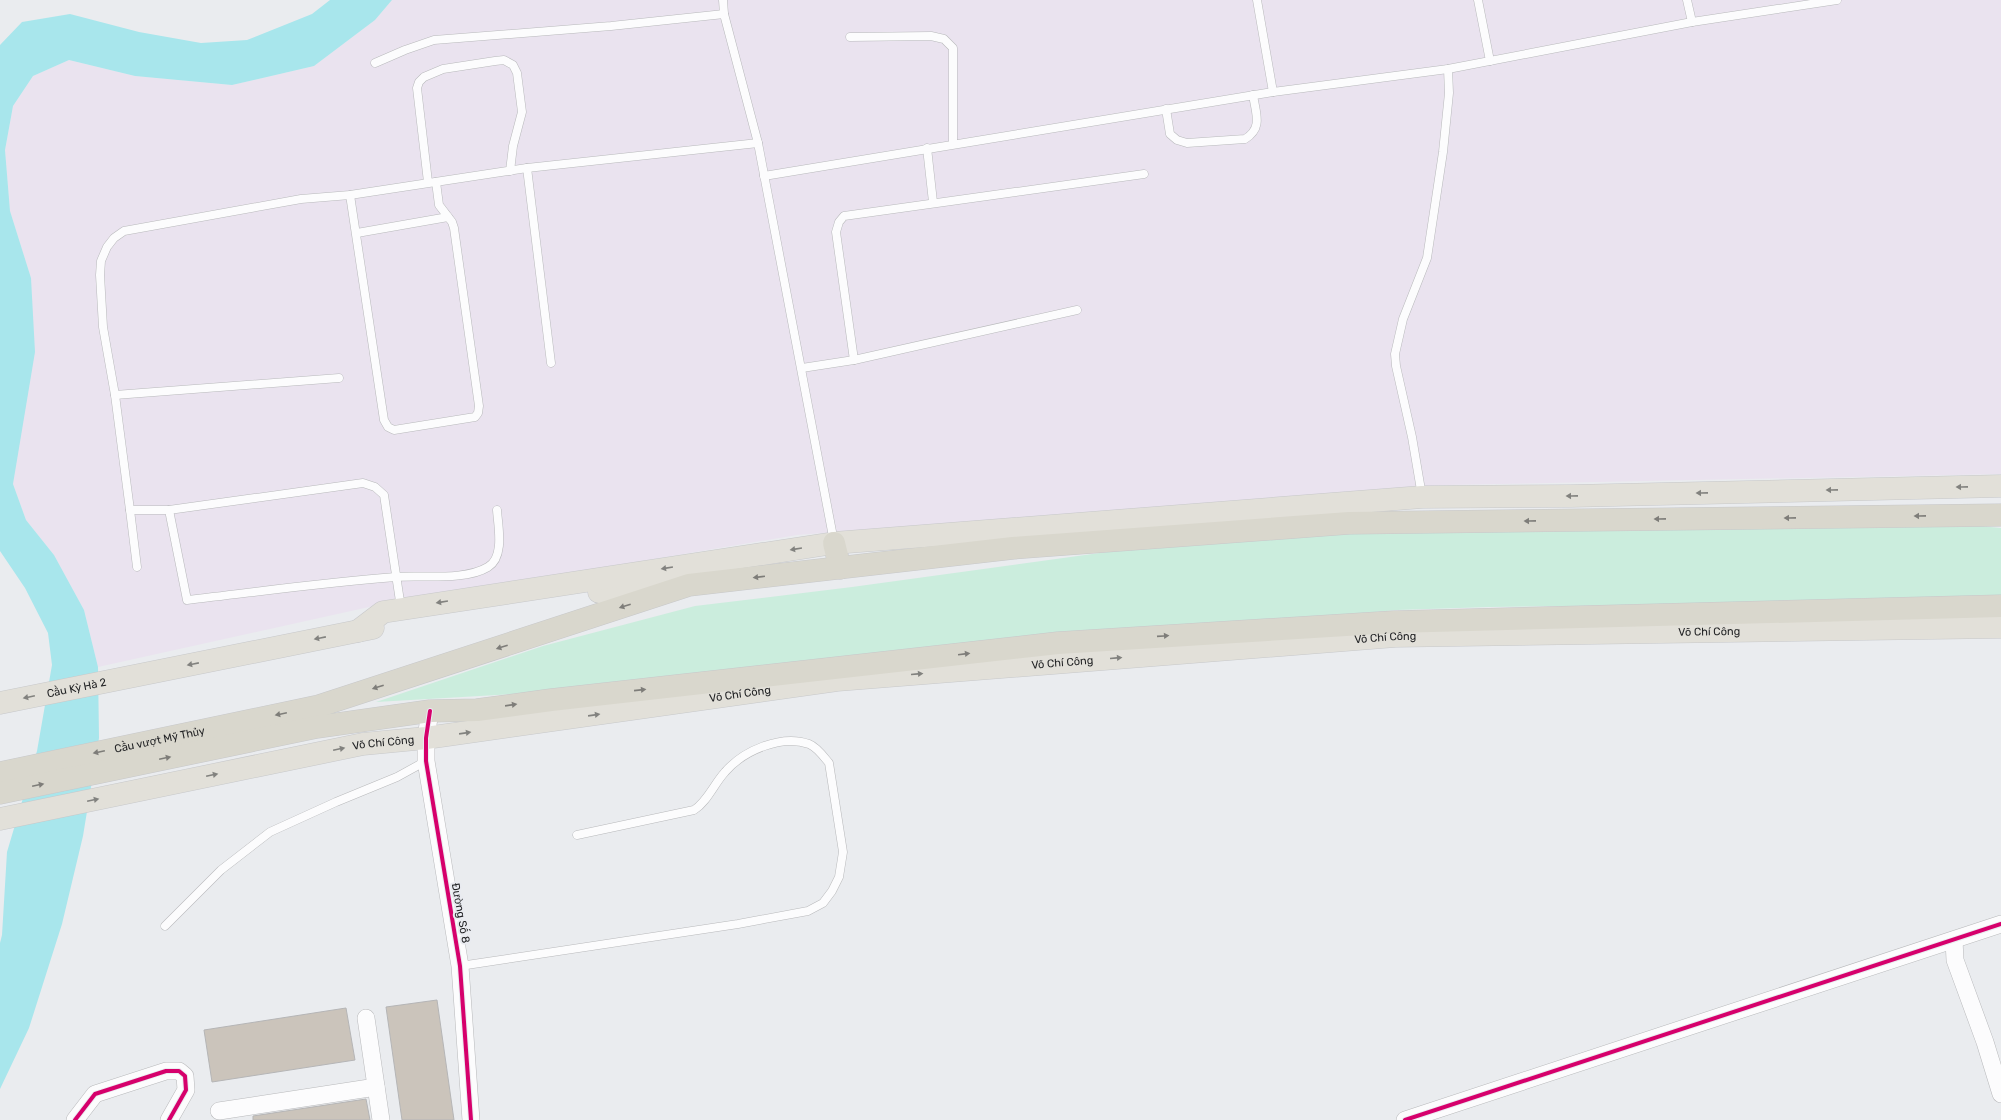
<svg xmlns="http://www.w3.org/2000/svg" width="2001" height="1120" font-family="Rubik,sans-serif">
  <rect width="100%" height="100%" fill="#eaecef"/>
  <path fill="#eae3ef" d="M392 0H2001V474L1445 485 797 535 369 607 98 667 84 610 54 555 26 520 13 484 20 432 31 278 10 211 5 150 13 106 33 76 69 60 135 76 232 85 314 66 375 20Z"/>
  <path fill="#cbeddd" d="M1960 524 2001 528V601L1490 607 1397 610 845 660 601 689 376 702 543 646 695 606 852 587 1172 543 1385 528Z"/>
  <path fill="#a8e6ec" d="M330 0H392L375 20 314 66 232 85 135 76 69 60 33 76 13 106 5 150 10 211 31 278 35 352 13 484 26 520 54 555 84 610 98 667 99 738 83 836 62 924 29 1028 0 1089V943L2 935 7 852 37 751 52 665 48 633 25 588 0 551V45L22 22 70 14 139 32 201 43 247 40 312 14Z"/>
  <g fill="#cbc4bb" stroke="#b5b5b6">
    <path d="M437 1000 454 1120H402L386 1007Z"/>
    <path d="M346 1008 355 1060 212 1082 204 1030Z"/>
    <path d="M366 1099 370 1120H253V1116Z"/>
  </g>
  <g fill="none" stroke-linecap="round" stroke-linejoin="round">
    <g stroke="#b8b9bb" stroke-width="9">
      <g id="service">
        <path d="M723 0 724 14 758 143 834 542"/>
        <path d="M1257 0 1273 92"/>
        <path d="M1478 0 1490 61"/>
        <path d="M1687 0 1692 22"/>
        <path d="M850 37 931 36 944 39 953 48V144"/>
        <path d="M375 63 405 50 434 40 611 26 724 14"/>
        <path d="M1166 109 1170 134 1177 140 1187 143 1245 139C1263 128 1256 114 1253 95"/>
        <path d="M927 148 933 202"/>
        <path d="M527 168 551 363"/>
        <path d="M764 176 1273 92 1448 69 1692 22 1837 0"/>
        <path d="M428 182 417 88 419 82 424 77 443 69 495 61 504 60 513 65 517 73 522 112 513 146 510 171"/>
        <path d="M350 195 384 420 388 427 394 430 475 417 478 413 479 406 454 228 452 222 439 205 436 182"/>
        <path d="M357 233 448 217"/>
        <path d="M854 360 836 232 839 222 844 216 1144 174"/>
        <path d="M802 368 854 360 1077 310"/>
        <path d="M115 395 339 378"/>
        <path d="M1422 496 1412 437 1396 366 1395 354 1403 319 1427 258 1443 152 1449 93 1448 69"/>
        <path d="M130 510 137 567"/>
        <path d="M169 510 363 483 375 487 384 495 401 608"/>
        <path d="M497 510C498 526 505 557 488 567 465 581 423 575 396 577 326 582 257 592 187 600L169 510H130L115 395 103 327 100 275 101 261 107 247 114 238 124 231 301 199 350 195 527 168 758 143"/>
        <path d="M165 926 221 870 270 832 336 802 397 777 426 761"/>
        <path d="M460 966 738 924 808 911 823 903 832 891 839 877 843 852 829 763C824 757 817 747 809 744 781 734 743 751 725 772 714 784 707 802 694 810L577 835"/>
      </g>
    </g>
    <g stroke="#b8b9bb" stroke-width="18">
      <g id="minor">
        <path d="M430 711 426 738V761L460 966 471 1120"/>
        <path d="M1954 940 1955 960 1985 1042 2001 1094"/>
        <path d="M366 1018 381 1120"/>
        <path d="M219 1111 376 1087"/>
        <path d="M75 1120 95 1094 166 1071H179L185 1076 186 1090 169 1120"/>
        <path d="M1405 1120 2001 924"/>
      </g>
    </g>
    <g stroke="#c7c8ca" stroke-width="23">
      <g id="primary">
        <path d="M599 592 672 587"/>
        <path d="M358 631 383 612 834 543 1422 497 1571 496 2001 486"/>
        <path id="s1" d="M0 703 373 628"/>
        <path id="s2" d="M0 819 363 744 426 738 837 680 1395 636 2001 627"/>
      </g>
    </g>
    <g stroke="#c7c8ca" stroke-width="23">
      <g id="trunk">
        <path d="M834 543 840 568"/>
        <path id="s3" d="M0 773 319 706 689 585 1013 548 1349 523 2001 515"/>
        <path d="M0 793 317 727 430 711 477 710 551 700 1058 643 1394 622 2001 606"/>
      </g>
    </g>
    <use href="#service" stroke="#fcfcfd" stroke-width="8"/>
    <use href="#minor" stroke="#fcfcfd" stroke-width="17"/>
    <use href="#primary" stroke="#e2e0d9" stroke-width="22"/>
    <use href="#trunk" stroke="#d9d7cd" stroke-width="22"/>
    <g stroke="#e9ebf0" stroke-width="6">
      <g id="cycleway">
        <path d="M430 711 426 738V761L460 966 471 1120"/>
        <path d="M75 1120 95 1094 166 1071H179L185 1076 186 1090 169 1120"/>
        <path d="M1405 1120 2001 924"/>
      </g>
    </g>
    <use href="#cycleway" stroke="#d6006c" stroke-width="4"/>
  </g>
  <defs><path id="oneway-solid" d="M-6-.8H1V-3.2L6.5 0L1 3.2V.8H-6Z"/></defs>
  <g fill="#82827f">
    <use href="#oneway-solid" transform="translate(1962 487) rotate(179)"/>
    <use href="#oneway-solid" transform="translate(1832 490) rotate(179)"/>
    <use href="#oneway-solid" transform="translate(1702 493) rotate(179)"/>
    <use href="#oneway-solid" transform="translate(1572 496) rotate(179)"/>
    <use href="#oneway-solid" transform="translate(796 549) rotate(171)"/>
    <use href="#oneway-solid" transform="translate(667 568) rotate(171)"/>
    <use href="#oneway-solid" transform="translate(442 602) rotate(171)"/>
    <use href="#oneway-solid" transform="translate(320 638) rotate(169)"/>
    <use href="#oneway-solid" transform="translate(1116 658) rotate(-5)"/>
    <use href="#oneway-solid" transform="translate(193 664) rotate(169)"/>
    <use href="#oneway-solid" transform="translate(917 674) rotate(-5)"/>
    <use href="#oneway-solid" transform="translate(29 697) rotate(168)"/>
    <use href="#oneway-solid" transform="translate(594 715) rotate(-8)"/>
    <use href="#oneway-solid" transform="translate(465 733) rotate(-8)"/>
    <use href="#oneway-solid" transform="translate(339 749) rotate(-12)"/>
    <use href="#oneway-solid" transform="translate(212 775) rotate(-12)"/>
    <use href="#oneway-solid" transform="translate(93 800) rotate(-12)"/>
  </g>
  <g fill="#7e7d79">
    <use href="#oneway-solid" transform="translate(1920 516) rotate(179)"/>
    <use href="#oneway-solid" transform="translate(1790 518) rotate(179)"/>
    <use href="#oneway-solid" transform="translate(1660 519) rotate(179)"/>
    <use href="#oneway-solid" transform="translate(1530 521) rotate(179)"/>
    <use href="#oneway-solid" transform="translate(759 577) rotate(173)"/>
    <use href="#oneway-solid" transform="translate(625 606) rotate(162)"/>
    <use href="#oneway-solid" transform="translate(1163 636) rotate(-4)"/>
    <use href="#oneway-solid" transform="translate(502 647) rotate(162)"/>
    <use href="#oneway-solid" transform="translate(964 654) rotate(-7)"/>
    <use href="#oneway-solid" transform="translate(378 687) rotate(162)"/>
    <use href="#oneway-solid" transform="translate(640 690) rotate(-6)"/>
    <use href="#oneway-solid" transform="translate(511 705) rotate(-8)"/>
    <use href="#oneway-solid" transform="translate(281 714) rotate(168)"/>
    <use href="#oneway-solid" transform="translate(99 752) rotate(168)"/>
    <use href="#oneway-solid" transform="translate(165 758) rotate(-12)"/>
    <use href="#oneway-solid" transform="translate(38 785) rotate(-12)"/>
  </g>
  <g text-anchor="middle" stroke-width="4" stroke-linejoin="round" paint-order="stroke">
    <g font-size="11" fill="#222325" stroke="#e9ebf0">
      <text dy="4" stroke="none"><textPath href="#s2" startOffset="1723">Võ Chí Công</textPath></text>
      <text dy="4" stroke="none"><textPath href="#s2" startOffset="1399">Võ Chí Công</textPath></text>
      <text dy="4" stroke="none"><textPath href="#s2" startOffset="1075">Võ Chí Công</textPath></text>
      <text dy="4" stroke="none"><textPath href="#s1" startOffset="78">Cầu Kỳ Hà 2</textPath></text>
      <text dy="4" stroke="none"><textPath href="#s2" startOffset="751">Võ Chí Công</textPath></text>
      <text dy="4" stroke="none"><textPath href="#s3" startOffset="163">Cầu vượt Mỹ Thủy</textPath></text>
      <text dy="4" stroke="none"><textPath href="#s2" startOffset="391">Võ Chí Công</textPath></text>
      <text transform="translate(461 913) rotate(80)" y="4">Đường Số 8</text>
    </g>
  </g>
</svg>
